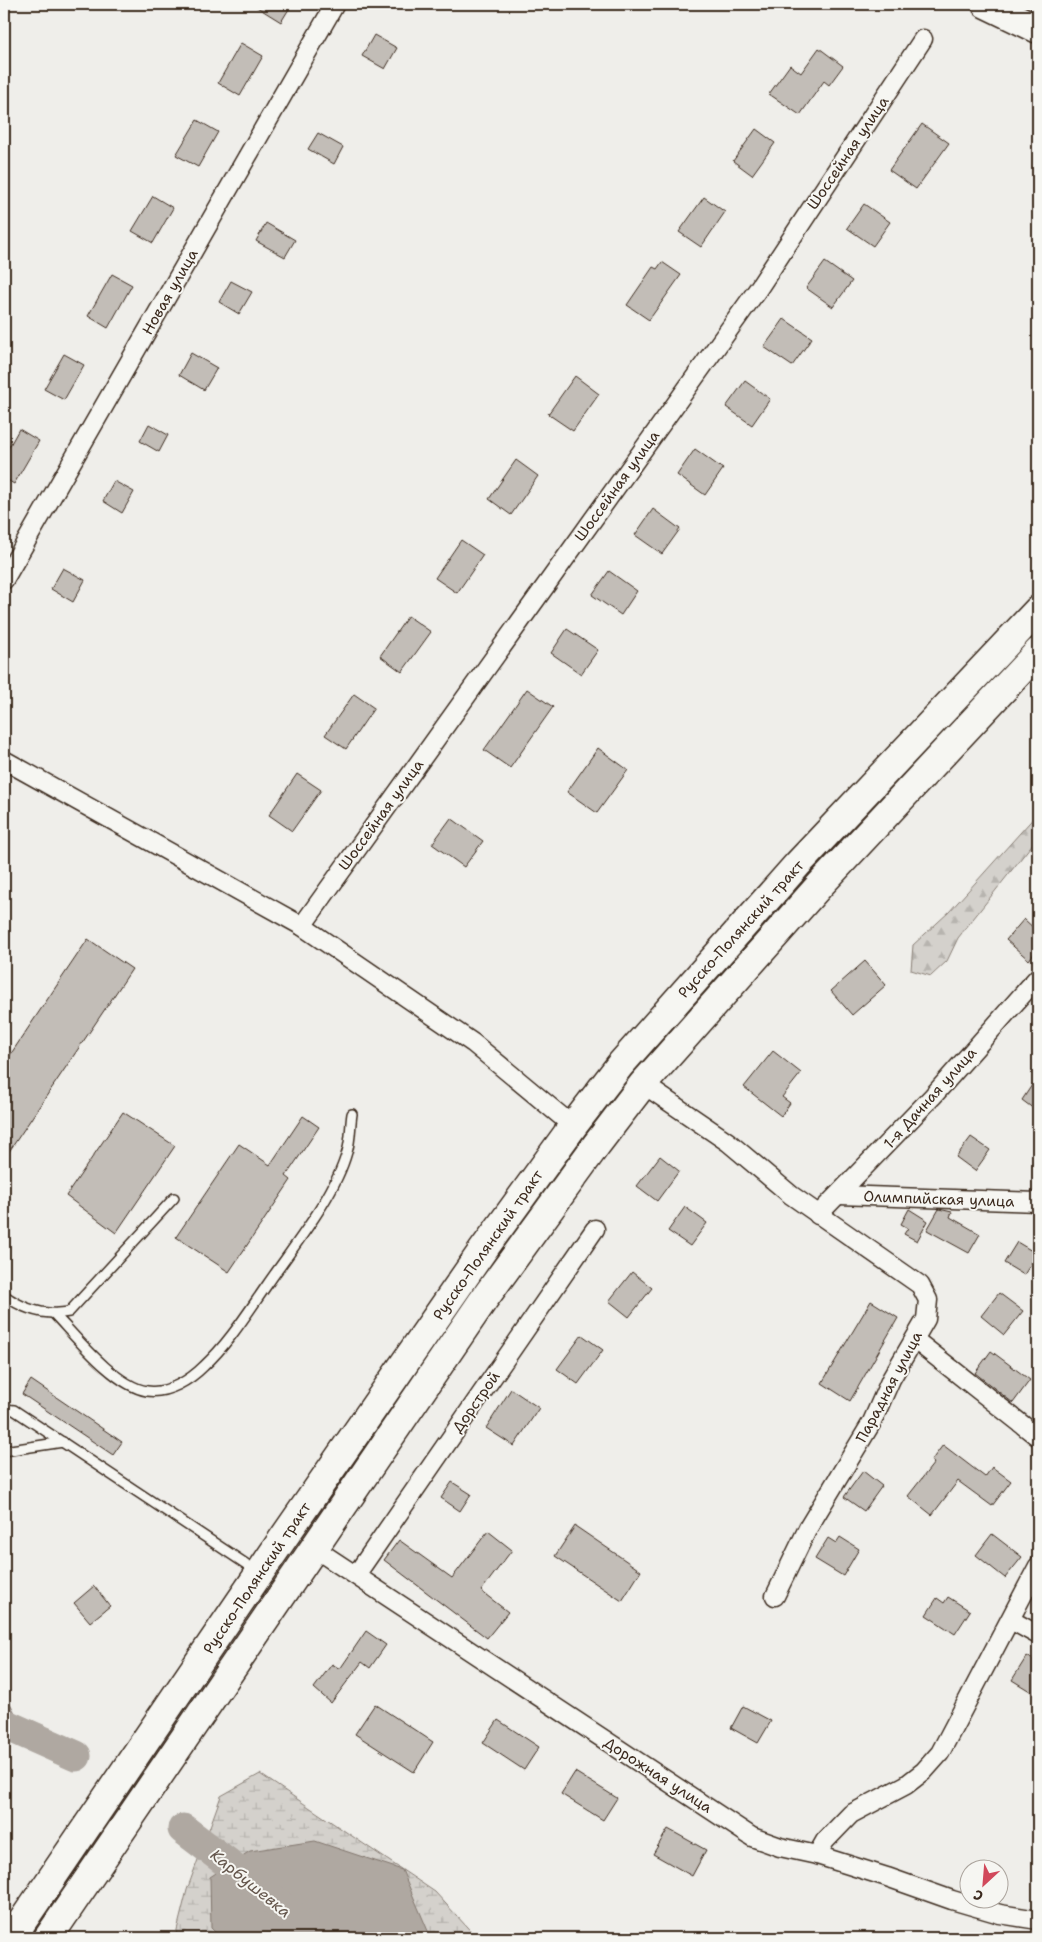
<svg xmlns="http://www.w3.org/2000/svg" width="1042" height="1942" font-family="'Shantell Sans',sans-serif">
  <defs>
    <pattern id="forest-firs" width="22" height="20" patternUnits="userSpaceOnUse" patternTransform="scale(1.25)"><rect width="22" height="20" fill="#d4d1cc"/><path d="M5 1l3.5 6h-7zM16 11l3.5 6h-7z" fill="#b7b4af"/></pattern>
    <pattern id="wetland-marsh" width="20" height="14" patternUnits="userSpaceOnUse" patternTransform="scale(1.25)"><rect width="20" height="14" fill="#d4d1cc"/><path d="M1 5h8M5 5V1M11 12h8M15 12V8" fill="none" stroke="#b7b4af"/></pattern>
  </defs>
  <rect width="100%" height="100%" fill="#efeeea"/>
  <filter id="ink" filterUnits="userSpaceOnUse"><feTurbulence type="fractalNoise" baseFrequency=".02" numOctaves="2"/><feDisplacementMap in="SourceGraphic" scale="10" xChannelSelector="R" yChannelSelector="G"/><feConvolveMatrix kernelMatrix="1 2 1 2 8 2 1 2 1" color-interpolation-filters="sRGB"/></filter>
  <g filter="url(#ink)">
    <path fill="url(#forest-firs)" stroke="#887e75" d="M1038 813V837L958 938 947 961 931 976 911 970 913 945 949 912Z"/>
    <path fill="url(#wetland-marsh)" stroke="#887e75" d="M260 1774 435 1892 477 1938H175L187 1890 221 1796Z"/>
    <g fill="#afa8a1" stroke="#81766d">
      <path d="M4 1695 7 1697 28 1739 4 1738Z"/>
      <path d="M315 1841 402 1870 431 1938H221L211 1928 210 1877 250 1851Z"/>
    </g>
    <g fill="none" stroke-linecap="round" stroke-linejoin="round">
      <g stroke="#afa8a1" stroke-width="31">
        <path d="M4 1724 76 1756"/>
        <path d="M183 1829 254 1883 318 1938"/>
      </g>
    </g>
    <g fill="#c2bdb7" stroke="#3b2a1e">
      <path d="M252 4H292L281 22Z"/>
      <path d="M374 35 397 48 385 69 362 56Z"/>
      <path d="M241 43 263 56 240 96 218 83Z"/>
      <path d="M819 48 843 66 829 85 824 81 800 115 769 94 790 65 801 73Z"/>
      <path d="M197 120 218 132 198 167 176 155Z"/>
      <path d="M922 124 949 143 916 189 889 170Z"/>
      <path d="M756 129 775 143 752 175 733 161Z"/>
      <path d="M318 133 343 147 334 164 308 149Z"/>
      <path d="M153 196 173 208 153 243 132 231Z"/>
      <path d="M704 197 725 212 701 247 679 232Z"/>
      <path d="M864 204 890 222 873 246 847 228Z"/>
      <path d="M266 223 295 240 285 257 256 241Z"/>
      <path d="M662 262 681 275 649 320 627 305 653 267 657 269Z"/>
      <path d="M825 262 852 281 833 307 806 288Z"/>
      <path d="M112 274 132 285 108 328 88 316Z"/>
      <path d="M231 281 252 292 239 314 219 302Z"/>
      <path d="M784 319 812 338 792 366 764 347Z"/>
      <path d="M191 353 217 368 204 390 179 375Z"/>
      <path d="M64 354 84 365 64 400 44 389Z"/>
      <path d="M575 376 599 394 573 431 548 414Z"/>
      <path d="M745 381 770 399 752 425 726 407Z"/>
      <path d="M149 424 168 435 159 452 140 441Z"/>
      <path d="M19 429 39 441 14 484 4 478V456Z"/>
      <path d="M695 449 723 469 705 495 677 475Z"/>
      <path d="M516 460 538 476 511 515 489 499Z"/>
      <path d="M114 481 134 492 122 513 103 501Z"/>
      <path d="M653 509 680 529 662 554 635 535Z"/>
      <path d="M461 540 483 555 457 593 435 578Z"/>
      <path d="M63 568 85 580 73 602 51 589Z"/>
      <path d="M609 571 637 591 621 615 592 595Z"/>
      <path d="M408 616 431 632 402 672 380 656Z"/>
      <path d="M567 629 598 650 581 674 551 653Z"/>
      <path d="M527 689 553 707 510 768 484 750Z"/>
      <path d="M354 694 374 708 346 749 325 735Z"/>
      <path d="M598 748 628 770 597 813 567 792Z"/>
      <path d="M297 774 321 790 292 831 269 815Z"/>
      <path d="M451 818 483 841 464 867 432 844Z"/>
      <path d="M1024 919 1038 932V948L1029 960 1006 940Z"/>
      <path d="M88 939 132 969 4 1159V1064Z"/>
      <path d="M865 961 886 985 852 1015 831 991Z"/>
      <path d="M773 1051 801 1073 782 1097 790 1103 781 1116 744 1087Z"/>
      <path d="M1038 1076V1112L1022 1100Z"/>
      <path d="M123 1112 175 1146 116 1233 66 1196Z"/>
      <path d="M303 1116 319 1127 286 1176 291 1180 229 1272 176 1237 239 1144 270 1165Z"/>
      <path d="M971 1137 990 1150 975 1171 956 1157Z"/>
      <path d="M660 1156 679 1171 657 1201 637 1186Z"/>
      <path d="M685 1207 707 1223 690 1246 668 1231Z"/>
      <path d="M909 1209 928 1221 917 1241 904 1234 908 1228 901 1224Z"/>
      <path d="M939 1209 952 1212 950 1217 980 1234 969 1253 927 1230Z"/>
      <path d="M1017 1242 1037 1254 1024 1275 1004 1263Z"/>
      <path d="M632 1272 652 1288 629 1317 609 1301Z"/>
      <path d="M999 1293 1023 1311 1004 1335 981 1316Z"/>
      <path d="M871 1301 898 1318 850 1401 822 1383Z"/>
      <path d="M582 1335 603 1350 578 1384 557 1369Z"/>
      <path d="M991 1351 1030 1380 1013 1403 975 1373Z"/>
      <path d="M31 1380 122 1442 113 1455 22 1394Z"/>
      <path d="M511 1389 539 1408 514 1446 486 1428Z"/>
      <path d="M943 1445 985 1477 992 1467 1011 1481 992 1506 958 1481 932 1515 908 1496 934 1463 931 1461Z"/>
      <path d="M863 1471 882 1486 864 1511 844 1497Z"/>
      <path d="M452 1482 471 1494 460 1511 441 1498Z"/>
      <path d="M575 1526 641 1571 622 1601 555 1556Z"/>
      <path d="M488 1531 512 1550 481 1591 508 1612 487 1638 384 1560 399 1540 452 1578Z"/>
      <path d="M992 1534 1022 1557 1005 1578 976 1555Z"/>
      <path d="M840 1537 859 1549 843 1576 815 1559 828 1538 836 1543Z"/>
      <path d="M94 1586 110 1606 90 1622 74 1603Z"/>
      <path d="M948 1597 970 1611 955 1634 926 1615 937 1598 944 1603Z"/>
      <path d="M366 1631 386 1645 370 1668 362 1662 331 1703 314 1688 332 1664 340 1669Z"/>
      <path d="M1027 1656 1038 1663V1696L1012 1680Z"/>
      <path d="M375 1704 433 1742 414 1772 355 1734Z"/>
      <path d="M743 1706 771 1721 758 1743 731 1728Z"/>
      <path d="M498 1720 539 1747 524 1770 483 1743Z"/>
      <path d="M575 1772 617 1798 603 1820 561 1794Z"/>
      <path d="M668 1829 706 1850 692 1876 653 1854Z"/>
    </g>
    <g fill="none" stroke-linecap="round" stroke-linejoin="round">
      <g stroke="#3b2a1e" stroke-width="12">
        <g id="service">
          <path d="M4 1295C24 1310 45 1316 69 1312L174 1198"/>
          <path d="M54 1314C76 1337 115 1386 147 1391 168 1394 190 1380 204 1366 229 1343 248 1312 267 1285 293 1247 335 1196 347 1152 351 1140 350 1126 352 1114"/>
          <path d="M4 1409 14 1410 258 1572"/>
          <path d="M4 1451 63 1442"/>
        </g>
      </g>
      <g stroke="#3b2a1e" stroke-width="21">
        <g id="minor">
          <path d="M4 580 335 4"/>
          <path d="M4 760 302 926 473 1043 573 1126"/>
          <path d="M302 926 758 289 923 39"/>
          <path d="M643 1084 728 1142 791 1195 920 1285 928 1300 926 1319 891 1379 872 1422 808 1528 775 1596"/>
          <path d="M839 1195 1038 1202"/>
          <path d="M818 1215 933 1096 1038 977"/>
          <path d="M915 1340 1038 1437"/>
          <path d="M314 1548 752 1837 780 1847 817 1855 887 1877 952 1900 1000 1914 1038 1920"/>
          <path d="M356 1575 595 1229"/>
          <path d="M1011 1620 1038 1635"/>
          <path d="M817 1855 825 1841 851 1814 906 1785 924 1771 940 1753 1038 1566"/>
        </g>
      </g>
      <g stroke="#3b2a1e" stroke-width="31">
        <g id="primary">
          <path d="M11 1938 284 1537 483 1250 573 1126 620 1065 797 865 1038 610"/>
          <path d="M48 1938 482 1302 597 1144 643 1084 820 885 1038 652"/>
        </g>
      </g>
      <g stroke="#3b2a1e" stroke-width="31">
        <path id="trunk" d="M986 4 1038 29"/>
      </g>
      <use href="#service" stroke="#f6f6f2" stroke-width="9"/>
      <use href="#minor" stroke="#f6f6f2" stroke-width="18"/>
      <use href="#primary" stroke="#f6f6f2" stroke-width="28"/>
      <use href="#trunk" stroke="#f6f6f2" stroke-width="28"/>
    </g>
  </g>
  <g text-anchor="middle" stroke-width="4" stroke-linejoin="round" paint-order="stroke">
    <g font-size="15" fill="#3b2a1e" stroke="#f6f6f2">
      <text transform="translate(848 153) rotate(-56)" y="5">Шоссейная улица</text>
      <text transform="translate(170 292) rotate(-60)" y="5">Новая улица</text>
      <text transform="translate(617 486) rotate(-54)" y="5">Шоссейная улица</text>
      <text transform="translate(381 815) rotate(-54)" y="5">Шоссейная улица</text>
      <text transform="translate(741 929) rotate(-48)" y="5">Русско-Полянский тракт</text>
      <text transform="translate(930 1098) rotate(-48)" y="5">1-я Дачная улица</text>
      <text transform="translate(939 1199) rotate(2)" y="5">Олимпийская улица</text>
      <text transform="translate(488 1245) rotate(-55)" y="5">Русско-Полянский тракт</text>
      <text transform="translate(889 1387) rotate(-62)" y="5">Парадная улица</text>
      <text transform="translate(476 1402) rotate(-55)" y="5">Дорстрой</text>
      <text transform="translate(257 1578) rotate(-56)" y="5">Русско-Полянский тракт</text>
      <text transform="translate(658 1775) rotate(33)" y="5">Дорожная улица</text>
    </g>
    <g font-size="16" font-style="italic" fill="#64564c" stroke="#f6f6f2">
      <text transform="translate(251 1883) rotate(39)" y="6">Карбушевка</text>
    </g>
  </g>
  <rect width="1042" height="1942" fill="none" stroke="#f6f6f2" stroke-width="20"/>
  <rect x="10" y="10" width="1022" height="1922" fill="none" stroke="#3b2a1e" stroke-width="2" filter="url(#ink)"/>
  <g transform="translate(984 1884) rotate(206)"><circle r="24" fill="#f6f6f2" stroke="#aba49d"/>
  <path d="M0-4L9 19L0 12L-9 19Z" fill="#d1495b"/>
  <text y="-8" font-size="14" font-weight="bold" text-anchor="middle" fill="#3b2a1e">С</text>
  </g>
</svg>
